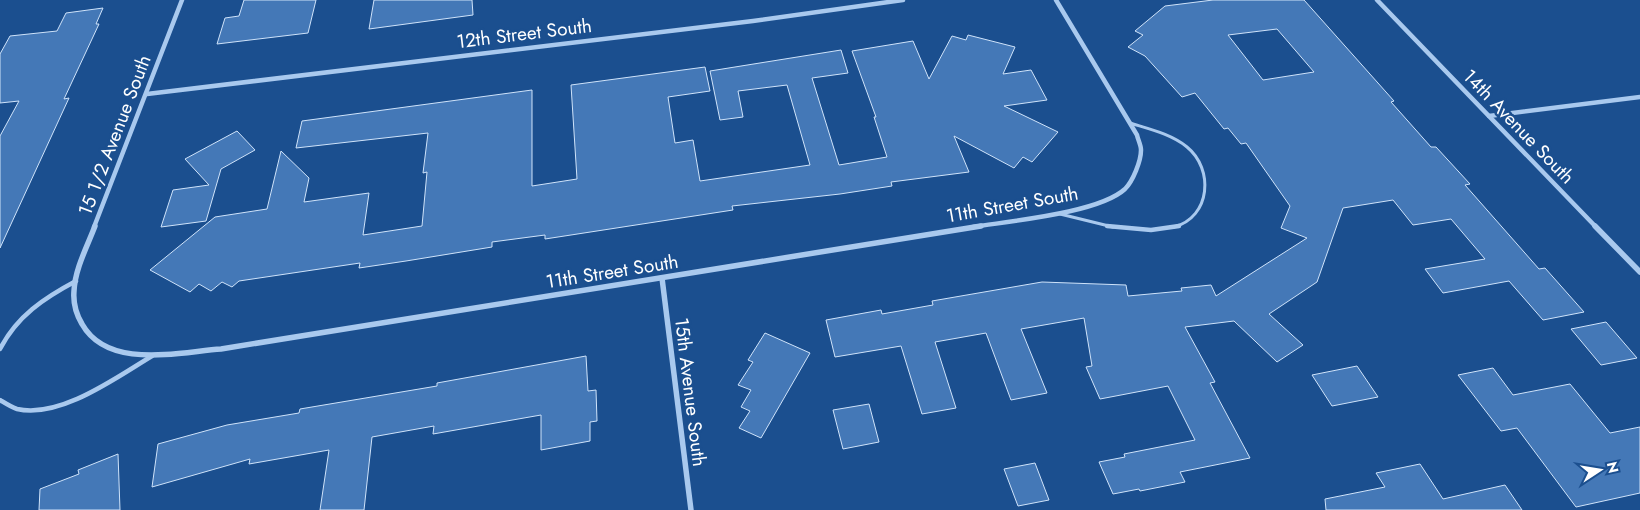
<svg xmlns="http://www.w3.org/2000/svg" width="1640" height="510" font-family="Jost,sans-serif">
  <rect width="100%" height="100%" fill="#1b4f8f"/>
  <g fill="#4478b7" stroke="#cfe3fa" fill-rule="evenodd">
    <path d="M244 0H316L308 33 217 44 225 18 239 16Z"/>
    <path d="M374 0H472L473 15 369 29Z"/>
    <path d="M1213 0H1304L1394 101 1391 102 1431 147H1436L1470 184 1465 185 1539 269 1545 268 1584 312 1543 320 1509 281 1443 293 1425 269 1485 259 1451 219 1413 225 1393 200 1343 208 1317 282 1269 314 1303 345 1277 362 1234 321 1185 327 1215 382 1210 383 1250 458 1180 472 1185 482 1140 491 1139 489 1113 494 1099 462 1125 457 1124 454 1195 440 1168 386 1100 399 1086 367 1092 366 1084 318 1021 329 1047 393 1011 400 986 333 935 342 956 408 922 414 901 346 835 357 826 320 881 310 882 314 933 305 932 301 1042 282 1126 285 1128 296 1182 291 1181 288 1211 285 1216 296 1307 238 1281 228 1290 206 1246 143 1241 144 1228 128 1224 129 1195 93 1182 97 1145 56 1128 47 1143 35 1135 31 1165 6ZM1277 29 1314 72 1263 80 1228 35Z"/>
    <path d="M103 8 96 24H99L64 99 69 98 0 248V136L19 101 0 103V54L10 36 57 31 66 13Z"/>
    <path d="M968 35 1015 47 1003 74 1031 70 1047 100 1004 106 1058 132 1032 162 1023 157 1014 168 954 136 969 172 891 182 892 186 840 194 732 206 733 210 545 239V235L492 242V247L406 261 359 268 360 263 239 281 232 287 222 282 211 291 199 284 190 292 150 270 215 217 267 209 281 151 309 178 304 202 369 193 363 235 422 226 427 172 423 173 428 133 296 148 302 121 532 90V186L577 179 571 85 705 67 710 91 668 97 675 143 693 140 700 181 810 165 787 85 738 91 743 117 720 120 710 71 841 50 848 73 812 78 839 165 887 157 874 117H876L852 51 913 41 929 79 952 36 966 40Z"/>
    <path d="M237 131 255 150 221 169 206 221 161 227 173 190 209 185 185 159Z"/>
    <path d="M1606 322 1637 358 1601 365 1571 329Z"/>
    <path d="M765 333 810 353 761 438 739 428 750 411 741 407 751 390 738 385 753 362 748 360Z"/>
    <path d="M586 356 588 391 596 390 597 421 590 422V441L541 450V415L433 434 434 426 372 437 364 510H320L329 450 249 464 250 459 152 487 158 444 227 425 299 413 300 409 437 386V383Z"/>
    <path d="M1357 366 1378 397 1332 406 1312 375Z"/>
    <path d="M1493 368 1513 395 1570 384 1610 433 1640 427V493L1576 507 1517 428 1501 431 1458 375Z"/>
    <path d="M869 404 879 442 843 449 833 410Z"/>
    <path d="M118 454 120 510H39L40 489 79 474 78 470Z"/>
    <path d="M1035 463 1049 500 1018 506 1004 469Z"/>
    <path d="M1420 464 1443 499 1505 485 1522 510H1326L1325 499 1385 487 1376 473Z"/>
  </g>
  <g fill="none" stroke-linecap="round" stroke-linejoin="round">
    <g stroke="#a9c9ee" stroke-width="3">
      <path d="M1130 123C1149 129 1171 134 1187 147 1214 169 1211 217 1174 227"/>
      <path d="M1060 214 1113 227"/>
    </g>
    <g stroke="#a9c9ee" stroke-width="4.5">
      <path d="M1107 226 1151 230 1179 226"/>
      <path d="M0 349C17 316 44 298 76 281"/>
      <path d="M0 400C5 403 11 407 17 409 60 419 117 377 152 356"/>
    </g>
    <g stroke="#a9c9ee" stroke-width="4.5">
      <path d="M1377 0 1596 227"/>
      <path d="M147 94 753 21 903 0"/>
      <path d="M1489 116 1640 97"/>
      <path d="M94 227 182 0"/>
      <path d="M973 227C1010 221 1099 213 1125 189 1133 181 1141 161 1141 150 1141 145 1138 140 1137 135L1056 0"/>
    </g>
    <g stroke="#a9c9ee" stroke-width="5.5">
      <path d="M95 226C87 247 75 269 74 291 73 303 76 314 82 324 108 370 178 352 221 349L981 226"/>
      <path d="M1595 226 1640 272"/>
      <path d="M662 278 691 510"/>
    </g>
  </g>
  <g text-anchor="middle" stroke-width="5" stroke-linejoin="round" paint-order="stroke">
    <g font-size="19" fill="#fff" stroke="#1b4f8f">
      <text transform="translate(524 33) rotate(-7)" y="7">12th Street South</text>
      <text transform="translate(1519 126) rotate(46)" y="7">14th Avenue South</text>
      <text transform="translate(114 135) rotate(-69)" y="7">15 1/2 Avenue South</text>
      <text transform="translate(1012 204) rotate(-10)" y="7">11th Street South</text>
      <text transform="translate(612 271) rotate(-9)" y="7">11th Street South</text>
      <text transform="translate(691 392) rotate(83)" y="7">15th Avenue South</text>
    </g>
  </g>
  <g transform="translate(1600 470) rotate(78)" stroke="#1b4f8f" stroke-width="4" paint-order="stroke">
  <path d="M0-4L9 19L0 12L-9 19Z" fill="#ffffff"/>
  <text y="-8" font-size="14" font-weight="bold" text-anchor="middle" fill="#ffffff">N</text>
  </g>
</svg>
